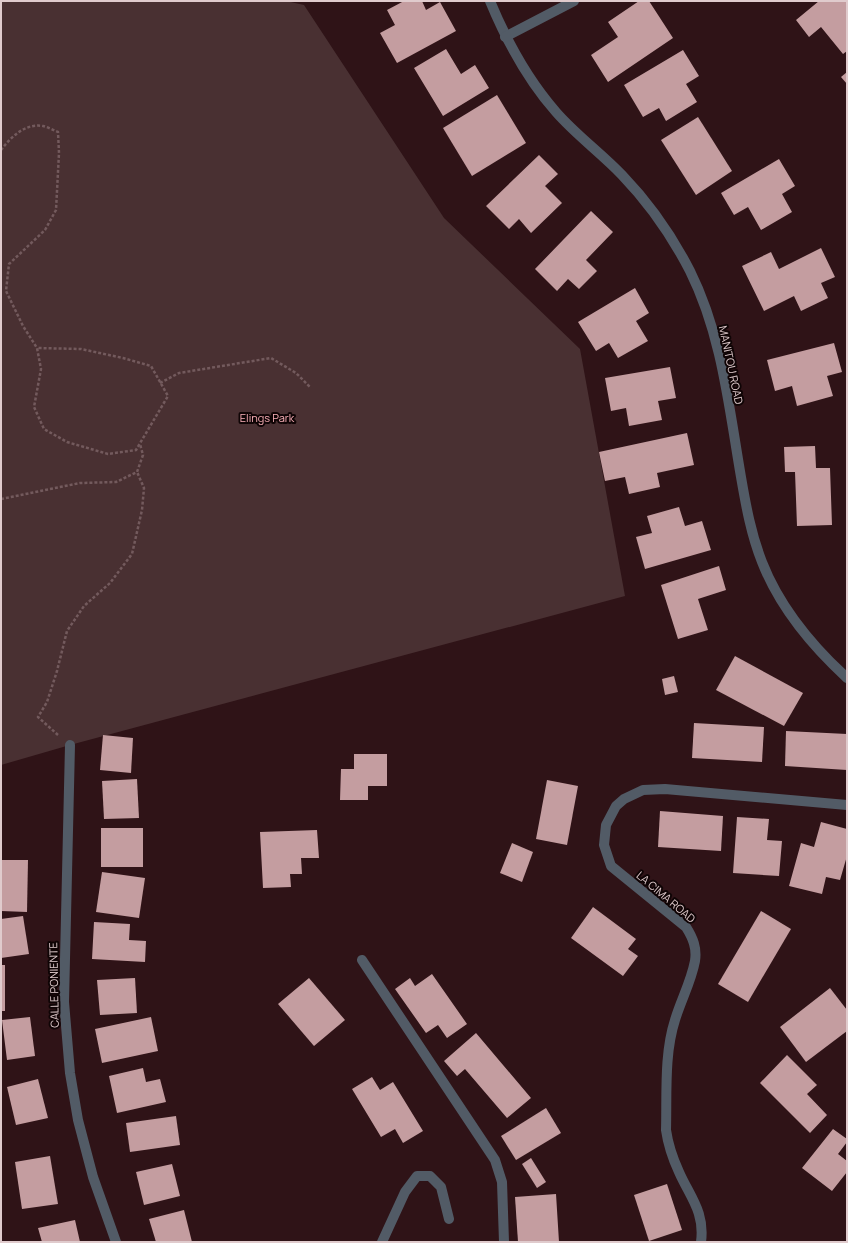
<svg xmlns="http://www.w3.org/2000/svg" width="848" height="1243" font-family="Manrope,sans-serif">
  <rect width="100%" height="100%" fill="#2f1317"/>
  <path fill="#493032" d="M1 1H286L304 5 444 218 580 349 625 596 70 745 1 765Z"/>
  <g fill="#c49da0">
    <path d="M404 1H422L426 10 440 2 456 31 397 63 380 33 395 25 387 10Z"/>
    <path d="M639 1H649L673 38 608 82 591 55 618 37 608 22Z"/>
    <path d="M819 1H847V51L843 54 821 27 809 37 796 20Z"/>
    <path d="M446 49 461 74 475 65 489 88 443 116 414 68Z"/>
    <path d="M683 50 699 76 686 84 697 102 666 121 659 108 643 117 624 85Z"/>
    <path d="M847 72V84L841 77Z"/>
    <path d="M497 95 526 143 472 176 443 128Z"/>
    <path d="M698 117 732 171 696 195 661 140Z"/>
    <path d="M539 155 558 174 545 186 562 203 531 233 519 219 509 229 486 206Z"/>
    <path d="M779 159 795 186 782 194 792 212 761 230 748 207 734 215 721 193Z"/>
    <path d="M591 211 613 232 586 260 597 271 579 289 568 279 557 291 535 269Z"/>
    <path d="M821 248 835 277 821 283 828 298 801 311 794 296 764 311 742 266 771 252 779 269Z"/>
    <path d="M635 288 649 313 636 321 648 341 618 358 609 343 596 351 578 322Z"/>
    <path d="M834 343 842 372 827 376 833 396 797 406 792 386 775 391 767 360Z"/>
    <path d="M670 367 676 398 658 401 662 420 629 426 626 408 611 411 605 378Z"/>
    <path d="M687 433 694 465 657 473 660 487 629 494 625 477 605 481 599 452Z"/>
    <path d="M815 446 816 468H830L832 525 797 526 795 472H785L784 447Z"/>
    <path d="M679 507 685 526 702 521 711 550 645 569 636 537 652 533 647 516Z"/>
    <path d="M719 566 726 590 698 599 708 630 678 639 661 585Z"/>
    <path d="M735 656 803 693 784 726 716 690Z"/>
    <path d="M674 676 678 692 665 695 662 679Z"/>
    <path d="M694 723 764 727 762 762 692 758Z"/>
    <path d="M786 731 847 734V770L785 766Z"/>
    <path d="M103 735 133 738 131 773 100 770Z"/>
    <path d="M354 754H387V786H368V800H340L341 769H354Z"/>
    <path d="M137 779 139 818 104 819 102 781Z"/>
    <path d="M547 780 578 786 567 845 536 839Z"/>
    <path d="M660 811 723 816 721 851 658 847Z"/>
    <path d="M737 817 769 819 767 840 782 841 779 876 733 873Z"/>
    <path d="M821 822 847 829V856L840 880 826 877 822 894 789 886 801 843 814 847Z"/>
    <rect x="101" y="828" width="42" height="39"/>
    <path d="M317 830 319 858H301L302 874H290L291 887 263 888 260 832Z"/>
    <path d="M512 843 533 852 522 882 500 873Z"/>
    <path d="M1 860H28L27 912 1 911Z"/>
    <path d="M102 872 145 878 139 918 96 912Z"/>
    <path d="M593 907 636 939 628 949 638 956 623 976 571 938Z"/>
    <path d="M761 911 791 929 748 1002 718 984Z"/>
    <path d="M23 916 29 954 1 958V919Z"/>
    <path d="M94 922 130 924 129 940 146 941 145 962 92 959Z"/>
    <rect x="1" y="965" width="4" height="46"/>
    <path d="M432 974 467 1024 447 1038 438 1025 426 1033 395 989 410 978 415 986Z"/>
    <path d="M135 978 137 1013 100 1015 97 980Z"/>
    <path d="M309 978 345 1020 314 1046 278 1004Z"/>
    <path d="M830 988 847 1010V1031L806 1062 780 1027Z"/>
    <path d="M30 1017 35 1056 7 1060 2 1020Z"/>
    <path d="M151 1017 158 1051 102 1063 95 1029Z"/>
    <path d="M476 1033 531 1098 507 1118 465 1069 457 1076 444 1061Z"/>
    <path d="M787 1055 817 1085 807 1094 827 1115 810 1133 760 1083Z"/>
    <path d="M143 1068 146 1082 160 1079 166 1102 117 1113 109 1076Z"/>
    <path d="M372 1077 380 1090 393 1082 423 1131 403 1143 395 1129 381 1137 352 1089Z"/>
    <path d="M38 1079 48 1118 16 1125 7 1087Z"/>
    <path d="M546 1108 561 1133 516 1160 501 1136Z"/>
    <path d="M176 1116 180 1145 130 1152 126 1123Z"/>
    <path d="M833 1129 847 1139V1142L838 1154 847 1161V1172L832 1191 802 1168Z"/>
    <path d="M50 1156 58 1204 22 1209 15 1162Z"/>
    <path d="M531 1158 546 1182 537 1188 522 1164Z"/>
    <path d="M172 1164 180 1196 144 1205 136 1172Z"/>
    <path d="M667 1184 682 1230 649 1241 634 1195Z"/>
    <path d="M556 1194 559 1242H518L515 1197Z"/>
    <path d="M184 1210 192 1242H156L149 1219Z"/>
    <path d="M75 1220 80 1242H42L38 1228Z"/>
  </g>
  <g fill="none" stroke-linecap="round" stroke-linejoin="round">
    <g stroke="#735a5d" stroke-width="2.5" stroke-dasharray="3 2" stroke-linecap="butt">
      <path d="M1 150C11 137 25 123 43 126 48 127 53 130 58 132L59 153 56 210 45 230 9 264 6 291 23 326 37 348 41 369 34 407 44 429 67 442 108 454 136 450 168 396 151 366 123 358 81 349 37 348"/>
      <path d="M160 383 179 373 271 358 296 373 310 387"/>
      <path d="M1 499 80 483 116 482 137 472 143 455 140 444"/>
      <path d="M58 735 38 717 47 702 57 671 67 631 84 606 110 583 132 554 142 510 144 488 137 472"/>
    </g>
    <g stroke="#525b66" stroke-width="10">
      <path d="M490 1C507 42 527 79 556 112 576 135 601 153 622 175 649 203 672 236 690 271 722 335 729 408 741 477 746 506 751 534 762 562 780 608 811 645 847 678"/>
      <path d="M505 37 574 1"/>
      <path d="M70 745 64 1002 70 1073 78 1120 93 1177 116 1242"/>
      <path d="M362 960 495 1160 502 1182 504 1242"/>
      <path d="M382 1242 405 1192 417 1176H430L441 1187 449 1219"/>
      <path d="M701 1242C705 1212 690 1197 679 1172 673 1159 668 1144 666 1130 667 1094 664 1054 675 1020 681 1000 691 982 695 961 697 948 693 938 686 927L611 866 604 845 606 825 616 806 624 799 643 790 665 789 847 805"/>
    </g>
  </g>
  <g text-anchor="middle" stroke-width="4" stroke-linejoin="round" paint-order="stroke">
    <g font-size="11" fill="#e0cbcd" stroke="#0f0405">
      <text transform="translate(731 365) rotate(78)" y="4">MANITOU ROAD</text>
      <text transform="translate(666 897) rotate(40)" y="4">LA CIMA ROAD</text>
      <text transform="translate(54 985) rotate(-91)" y="4">CALLE PONIENTE</text>
    </g>
    <g font-size="11" fill="#fab0b8" stroke="#0f0405">
      <text x="267" y="422">Elings Park</text>
    </g>
  </g>
  <rect width="848" height="1243" fill="none" stroke="#e0cbcd" stroke-width="4"/>
</svg>
